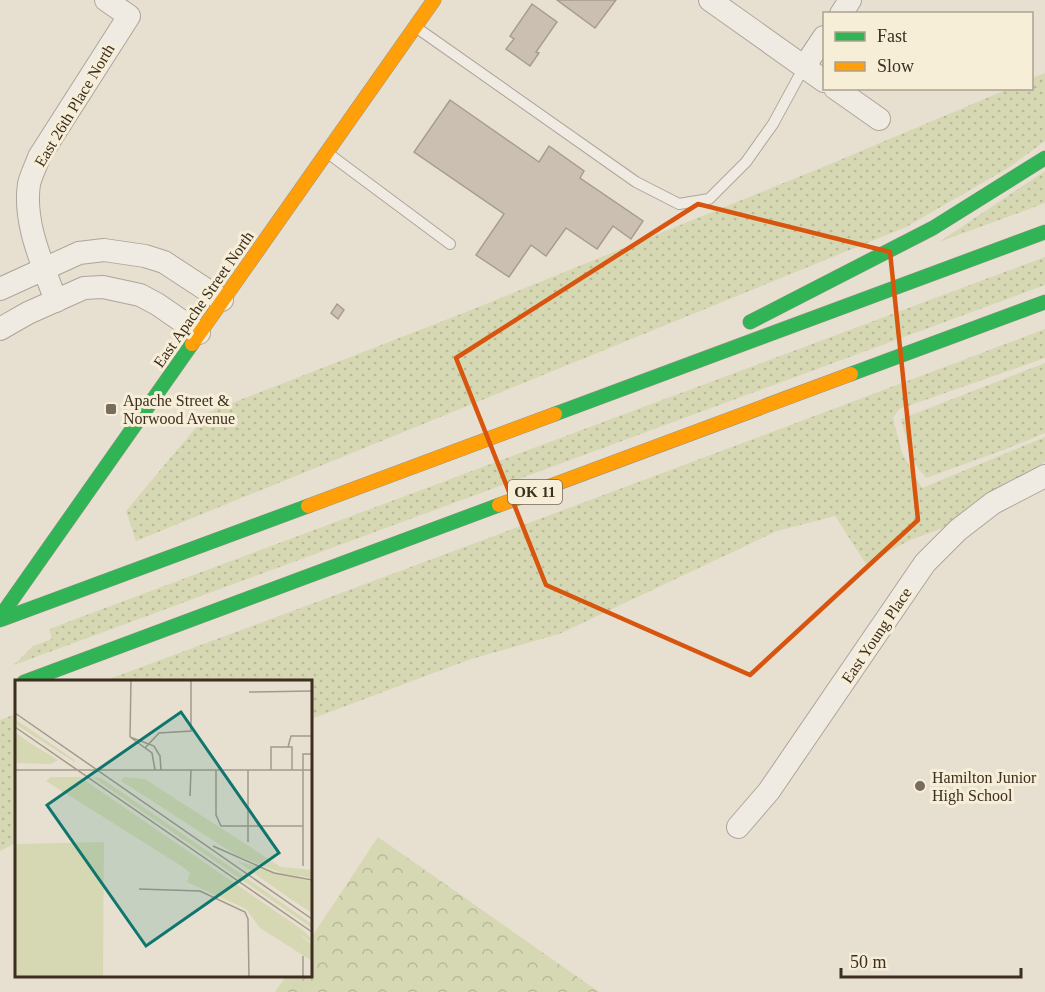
<svg xmlns="http://www.w3.org/2000/svg" width="1045" height="992" font-family="'Times New Roman',serif">
  <defs>
    <pattern id="grass-dots" width="8" height="8" patternUnits="userSpaceOnUse" patternTransform="scale(1.5)"><rect width="8" height="8" fill="#d6d7b3"/><path d="M2 2h.1M6 6h.1" fill="none" stroke="#b9b99a" stroke-width="1.8" stroke-linecap="round"/></pattern>
    <pattern id="forest-crowns" width="20" height="18" patternUnits="userSpaceOnUse" patternTransform="scale(1.5)"><rect width="20" height="18" fill="#d6d7b3"/><path d="M2 6a3 3 0 1 1 6 0M12 15a3 3 0 1 1 6 0" fill="none" stroke="#b9b99a"/></pattern>
  </defs>
  <rect width="100%" height="100%" fill="#e7e0d1"/>
  <g fill="url(#grass-dots)">
    <path d="M1045 73V141L1008 168 906 227 136 541 126 511 209 412 466 312 828 165 1008 89 1032 88V78Z"/>
    <path d="M1045 171V203L939 242Z"/>
    <path d="M1045 257V285L14 665 33 646 52 639 49 629Z"/>
    <path d="M1045 329V358L899 409 893 418 902 453 922 488 1045 437V462L1024 473 943 528 910 540 866 564 835 516 777 531 559 634 471 659 311 719 310 682H101C416 565 731 448 1045 329Z"/>
    <path d="M1045 363V433L1006 449 926 478 912 460 901 419Z"/>
    <path d="M16 714V843L0 851V720Z"/>
  </g>
  <path fill="url(#forest-crowns)" d="M378 837 599 992H275L286 976H310L311 938Z"/>
  <g fill="#cbbfb2" stroke="#a89c90" stroke-width="1.5">
    <path d="M557 0H616L595 28Z"/>
    <path d="M532 4 557 22 536 52 539 53 530 66 506 49 514 39 510 36Z"/>
    <path d="M450 100 539 162 549 146 584 171 580 178 643 221 631 239 613 226 597 249 566 228 546 256 531 245 509 277 476 255 504 214 414 152Z"/>
    <path d="M337 304 344 310 338 319 331 313Z"/>
  </g>
  <g fill="none" stroke-linecap="round" stroke-linejoin="round">
    <g stroke="#ada599" stroke-width="12">
      <g id="lane">
        <path d="M417 28 636 182 679 204 709 199 746 162 773 124 804 67"/>
        <path d="M329 154 450 244"/>
      </g>
    </g>
    <g stroke="#ada599" stroke-width="24">
      <g id="street">
        <path d="M710 0 824 81"/>
        <path d="M841 14 850 0"/>
        <path d="M804 67 824 37"/>
        <path d="M835 88 879 119"/>
        <path d="M0 289 79 253 104 250 145 256 164 262 222 300"/>
        <path d="M56 301C43 265 23 223 29 184 31 175 36 166 39 157L129 16 106 0"/>
        <path d="M0 329 28 313 84 288 103 287 140 295 157 304 199 333"/>
        <path d="M738 827 769 791 925 563 958 530 993 503 1045 476"/>
      </g>
    </g>
    <g stroke="#9c958a" stroke-width="15">
      <g id="fast">
        <path d="M750 322 933 228 1045 158"/>
        <path d="M851 374 1045 302"/>
        <path d="M555 414 1045 232"/>
        <path d="M0 617 192 344"/>
        <path d="M0 620 308 506"/>
        <path d="M24 682 499 505"/>
      </g>
    </g>
    <g stroke="#9c958a" stroke-width="15">
      <g id="slow">
        <path d="M192 344 434 0"/>
        <path d="M499 505 851 374"/>
        <path d="M308 506 555 414"/>
      </g>
    </g>
    <use href="#lane" stroke="#efebe3" stroke-width="10"/>
    <use href="#street" stroke="#efebe3" stroke-width="22"/>
    <use href="#fast" stroke="#30b455" stroke-width="14"/>
    <use href="#slow" stroke="#ff9f0a" stroke-width="14"/>
  </g>
  <path fill="none" stroke="#d7550e" stroke-width="4.5" stroke-linejoin="round" d="M698 204 890 252 918 520 750 675 546 585 456 358Z"/>
  <g fill="#786c5e" stroke="#f7eed8" stroke-width="2">
    <rect x="105" y="403" width="12" height="12" rx="3"/>
    <circle cx="920" cy="786" r="6"/>
  </g>
  <g text-anchor="middle" stroke-width="6" stroke-linejoin="round" paint-order="stroke">
    <rect fill="#f7eed8" stroke="#756857" stroke-width="1.5" x="508" y="480" width="54" height="24" rx="4.5"/>
    <g font-size="15" font-weight="bold" fill="#3d2e20">
      <text x="535" y="497">OK 11</text>
    </g>
    <g font-size="16" fill="#3d2e20" stroke="#f7eed8">
      <text transform="translate(74 105) rotate(-59)" y="6">East 26th Place North</text>
      <text transform="translate(203 299) rotate(-55)" y="6">East Apache Street North</text>
      <text transform="translate(876 635) rotate(-56)" y="6">East Young Place</text>
    </g>
    <g font-size="16" fill="#3d2e20" stroke="#f7eed8" text-anchor="start">
      <text x="123" y="406">Apache Street &amp;<tspan x="123" dy="18">Norwood Avenue</tspan></text>
      <text x="932" y="783">Hamilton Junior<tspan x="932" dy="18">High School</tspan></text>
    </g>
  </g>
  <g transform="translate(15 680)">
    <rect width="297" height="297" fill="#e7e0d1"/>
    <path d="M0 39 58 79 61 83 0 44ZM0 52 15 63 43 80 36 84 0 83ZM36 97H65L285 248 297 259V263L282 252 297 265V281L245 248 231 229 172 202 175 193 168 187 31 101ZM77 97 86 98 220 190 297 244V248ZM109 97 130 99 266 187 297 190V198L269 194 221 175 106 101ZM222 181 297 202V233L277 220Z" fill="#d6d7b3"/>
    <path d="M89 162 88 297H0V164Z" fill="#d6d7b3"/>
    <path fill="none" stroke="#a3998a" stroke-width="1.5" d="M234 12 297 11M0 33 297 239M0 47 297 252M115 57 116 0M115 57 139 66 145 76 146 90M115 57 137 73 140 90M273 67 276 56H297M130 68 144 53 176 51V0M0 90H297M201 90V135L206 146H288M256 90V67H277V90M175 116 176 90M233 162V90M198 166 259 193 297 200M288 186V74H297M124 209 185 211 230 232 233 239 234 297M288 276V297"/>
    <path fill="#0f766e" fill-opacity="0.15" stroke="#0f766e" stroke-width="3" d="M166 32 264 173 131 266 32 125Z"/>
    <rect width="297" height="297" fill="none" stroke="#3d2e20" stroke-width="3"/>
  </g>
  <rect x="823" y="12" width="210" height="78" fill="#f7eed8" stroke="#ada18e" stroke-width="1.5"/>
  <rect x="835" y="32" width="30" height="9" fill="#30b455" stroke="#ada18e" stroke-width="1.5"/>
  <text x="877" y="42" font-size="18" fill="#3d2e20">Fast</text>
  <rect x="835" y="62" width="30" height="9" fill="#ff9f0a" stroke="#ada18e" stroke-width="1.5"/>
  <text x="877" y="72" font-size="18" fill="#3d2e20">Slow</text>
  <path d="M841 968v9h180v-9" fill="none" stroke="#3d2e20" stroke-width="3"/>
  <text x="850" y="968" font-size="18" fill="#3d2e20" stroke="#f7eed8" stroke-width="4.5" paint-order="stroke">50 m</text>
</svg>
